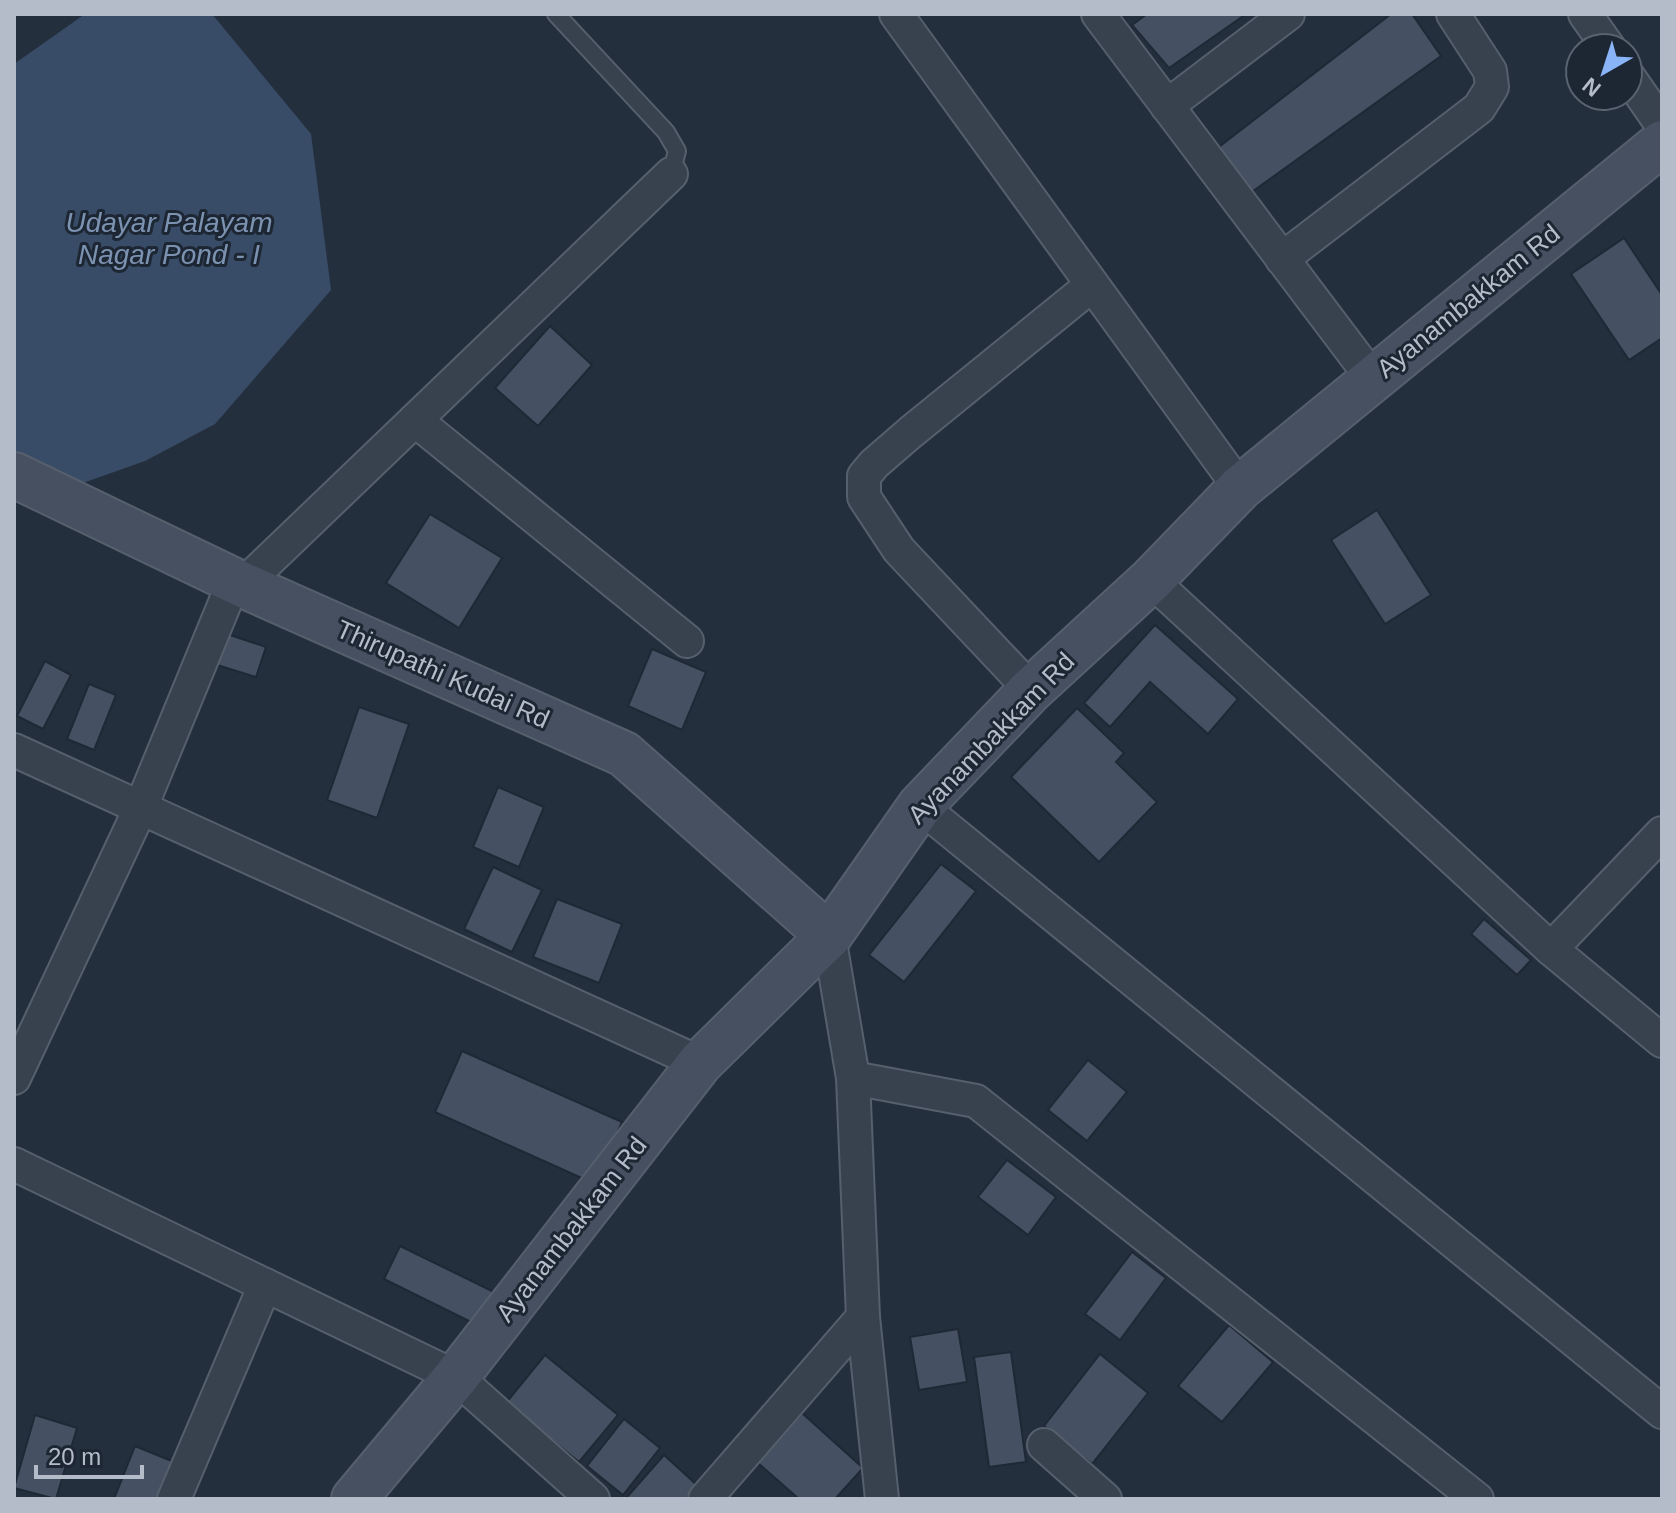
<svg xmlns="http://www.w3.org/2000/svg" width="1676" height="1513" font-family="Arial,sans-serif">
  <rect width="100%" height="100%" fill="#242f3e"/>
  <path fill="#394c67" d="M85 14H212L311 134 331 290 215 424 145 461 80 484 14 454V64Z"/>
  <g fill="#455162" stroke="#1f2835" stroke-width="2">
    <path d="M1147 14H1246L1169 68 1132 25Z"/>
    <path d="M1391 14H1412L1441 56 1249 194 1215 150Z"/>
    <path d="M1624 238 1662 295V338L1629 360 1571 274Z"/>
    <path d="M550 326 592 365 538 426 495 388Z"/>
    <path d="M1377 510 1431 595 1385 624 1331 540Z"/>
    <path d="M430 514 502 558 459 628 386 583Z"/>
    <path d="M1155 625 1238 699 1208 734 1150 682 1110 727 1084 703Z"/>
    <path d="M227 634 266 647 256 677 217 665Z"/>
    <path d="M652 649 706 672 682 730 628 706Z"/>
    <path d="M45 661 71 675 43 729 17 716Z"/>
    <path d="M89 684 116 695 94 750 67 739Z"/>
    <path d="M359 707 409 724 377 818 327 800Z"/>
    <path d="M1077 708 1124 753 1116 762 1157 802 1099 862 1011 777Z"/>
    <path d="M498 787 544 807 519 867 473 847Z"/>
    <path d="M941 864 976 891 904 982 869 955Z"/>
    <path d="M493 867 542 890 512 952 464 929Z"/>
    <path d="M557 899 622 924 599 983 533 957Z"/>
    <path d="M1484 919 1531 960 1517 975 1471 934Z"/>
    <path d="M462 1051 622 1122 595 1184 435 1112Z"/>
    <path d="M1088 1060 1127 1092 1087 1141 1048 1110Z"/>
    <path d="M1007 1160 1056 1197 1028 1235 978 1197Z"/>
    <path d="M400 1246 494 1292 477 1325 384 1279Z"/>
    <path d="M1132 1252 1166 1278 1120 1340 1085 1314Z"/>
    <path d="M1229 1325 1273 1362 1222 1422 1178 1386Z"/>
    <path d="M958 1329 967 1382 919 1390 910 1337Z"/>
    <path d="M1011 1352 1026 1462 989 1467 974 1357Z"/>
    <path d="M1100 1354 1148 1393 1092 1464 1044 1426Z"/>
    <path d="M545 1355 618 1415 579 1462 506 1403Z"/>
    <path d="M802 1413 863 1468 835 1499H799L758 1463Z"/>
    <path d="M35 1415 77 1428 56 1499 14 1488Z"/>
    <path d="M624 1419 660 1448 623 1495 587 1466Z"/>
    <path d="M135 1446 179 1464 165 1499H114Z"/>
    <path d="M664 1455 698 1486 686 1499H629L627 1497Z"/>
  </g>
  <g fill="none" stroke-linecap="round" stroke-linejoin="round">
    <g stroke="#565f6c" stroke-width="20">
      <path id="lane" d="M556 14 666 132 677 151 671 174"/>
    </g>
    <g stroke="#565f6c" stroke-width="36">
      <g id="street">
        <path d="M896 14 1240 488"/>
        <path d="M1098 14 1373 379"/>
        <path d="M1585 14 1609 48"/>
        <path d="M1628 76 1662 125"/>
        <path d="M1167 106 1288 14"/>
        <path d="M1282 259 1479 108 1492 87 1490 71 1453 14"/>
        <path d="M415 420 671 174"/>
        <path d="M1151 580 1551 949 1662 1041"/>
        <path d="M243 585 415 420 687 641"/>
        <path d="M1031 690 899 550 864 497V476L874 464 911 432 1092 285"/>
        <path d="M14 750 700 1063"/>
        <path d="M920 806 1662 1412"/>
        <path d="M829 936 853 1078 863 1317 882 1499"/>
        <path d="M1551 949 1662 833"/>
        <path d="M14 1078 141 807 234 581"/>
        <path d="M853 1078 976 1101 1477 1499"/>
        <path d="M14 1164 456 1377 593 1499"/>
        <path d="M1044 1445 1105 1499"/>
        <path d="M174 1499 265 1285"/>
        <path d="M705 1499 863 1317"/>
      </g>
    </g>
    <g stroke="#565f6c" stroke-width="48">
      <g id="secondary">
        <path d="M14 475 243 585 624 754 829 936"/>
        <path d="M354 1499 456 1377 700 1063 829 936 920 806 1031 690 1151 580 1240 488 1662 143"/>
      </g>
    </g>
    <use href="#lane" stroke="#38414e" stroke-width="16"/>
    <use href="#street" stroke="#38414e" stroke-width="32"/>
    <use href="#secondary" stroke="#465061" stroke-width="44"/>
  </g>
  <g text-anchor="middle" stroke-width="6" stroke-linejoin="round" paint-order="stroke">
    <g font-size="26" fill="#b4bcc9" stroke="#1d2633">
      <text transform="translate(1468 301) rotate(-39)" y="9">Ayanambakkam Rd</text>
      <text transform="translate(443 674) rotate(24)" y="9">Thirupathi Kudai Rd</text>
      <text transform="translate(991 738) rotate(-46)" y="9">Ayanambakkam Rd</text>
      <text transform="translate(571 1229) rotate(-52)" y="9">Ayanambakkam Rd</text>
    </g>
    <g font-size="28" font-style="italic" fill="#7c92b1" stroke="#1d2633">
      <text x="169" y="232">Udayar Palayam<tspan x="169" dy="32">Nagar Pond - I</tspan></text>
    </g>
  </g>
  <rect width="1676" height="1513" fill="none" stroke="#b4bcc9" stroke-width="32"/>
  <g transform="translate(1604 72) rotate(219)"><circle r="38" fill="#1d2633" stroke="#59626f" stroke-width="2"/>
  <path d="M0-6L14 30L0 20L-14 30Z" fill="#8ab4f8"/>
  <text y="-12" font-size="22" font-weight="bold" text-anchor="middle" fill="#b4bcc9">N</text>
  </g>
  <path d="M36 1465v12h106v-12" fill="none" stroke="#b4bcc9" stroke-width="4"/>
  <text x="48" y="1465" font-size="24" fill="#b4bcc9" stroke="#1d2633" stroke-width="6" paint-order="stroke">20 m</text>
</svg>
